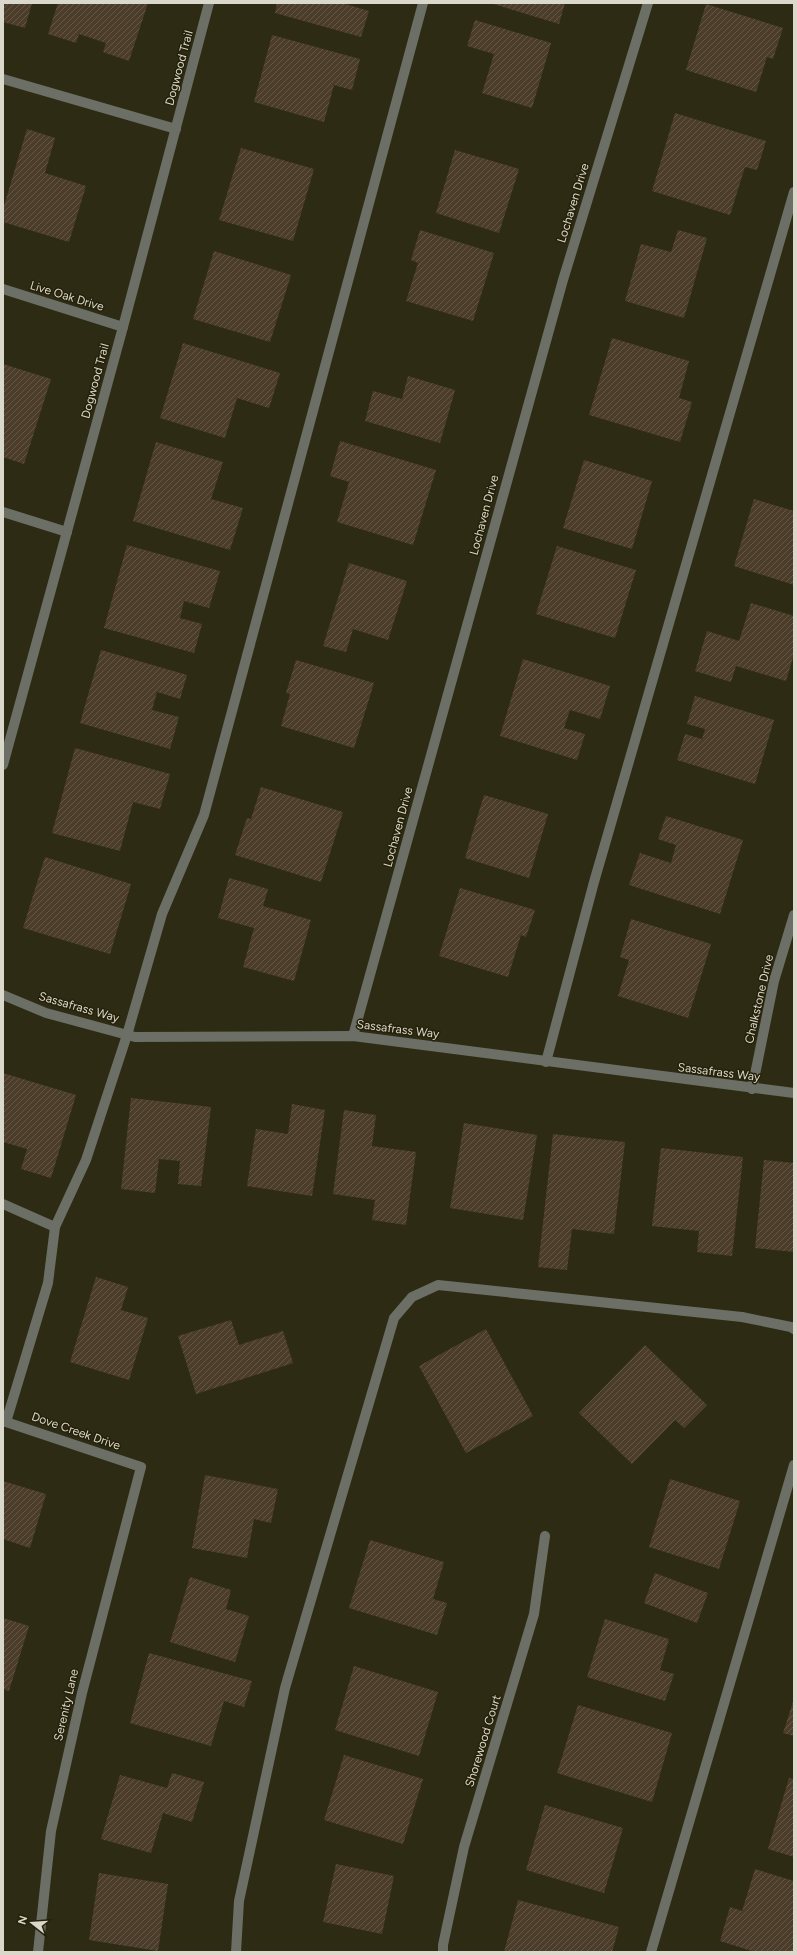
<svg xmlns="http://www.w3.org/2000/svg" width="797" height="1955" font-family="Figtree,sans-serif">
  <defs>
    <pattern id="building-hatch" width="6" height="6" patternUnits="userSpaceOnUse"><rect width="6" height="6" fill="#4c3c2a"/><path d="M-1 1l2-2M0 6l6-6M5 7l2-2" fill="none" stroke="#655748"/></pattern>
  </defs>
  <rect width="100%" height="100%" fill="#2e2b14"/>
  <g fill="url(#building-hatch)">
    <path d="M3 3H32L25 28 3 22Z"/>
    <path d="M58 3H148L129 61 103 52 106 43 79 34 76 43 48 34Z"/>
    <path d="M277 3H342L369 11 361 37 275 13Z"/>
    <path d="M490 3H565L559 24Z"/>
    <path d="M706 4 783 28 773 59 767 57 756 92 686 70Z"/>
    <path d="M475 20 551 43 532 108 482 93 494 54 467 46Z"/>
    <path d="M272 35 360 59 352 90 334 85 324 122 254 102Z"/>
    <path d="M675 113 766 141 757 170 745 167 730 215 652 191Z"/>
    <path d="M27 129 55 138 45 173 86 186 69 242 3 222V209Z"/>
    <path d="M241 148 314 169 293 241 219 220Z"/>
    <path d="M455 150 519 169 499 233 436 213Z"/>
    <path d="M420 230 494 253 473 321 406 301 418 263 411 260Z"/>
    <path d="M678 230 707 238 684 318 625 301 641 244 671 252Z"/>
    <path d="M214 251 291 275 270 342 193 319Z"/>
    <path d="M612 338 689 361 679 398 692 402 680 442 589 415Z"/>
    <path d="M183 343 280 373 269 408 237 398 225 438 160 418Z"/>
    <path d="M3 364 51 379 24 464 3 457Z"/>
    <path d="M408 376 455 390 440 443 365 421 373 391 402 399Z"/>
    <path d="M340 441 436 470 413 545 337 522 349 482 330 476Z"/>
    <path d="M156 442 223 462 211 499 243 508 230 550 133 521Z"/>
    <path d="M584 460 652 481 632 549 563 528Z"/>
    <path d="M754 499 794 511V585L734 566Z"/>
    <path d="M127 545 220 571 209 608 184 601 180 618 202 624 194 653 104 628Z"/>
    <path d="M557 546 636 570 615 638 536 614Z"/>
    <path d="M349 563 407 581 388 640 353 629 346 652 323 646Z"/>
    <path d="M751 603 794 616V654L786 681 736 666 731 682 695 671 707 631 739 641Z"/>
    <path d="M101 650 187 675 180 699 157 692 152 710 179 717 170 749 80 723Z"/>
    <path d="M523 659 610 686 600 719 570 710 564 728 585 734 577 760 500 736Z"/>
    <path d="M296 660 374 683 354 748 281 726 290 694 286 693Z"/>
    <path d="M695 696 774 720 755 784 677 760 685 734 702 739 705 729 687 724Z"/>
    <path d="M75 748 170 774 160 809 133 802 120 851 52 833Z"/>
    <path d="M261 787 343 812 321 882 235 855 247 818 251 819Z"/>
    <path d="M484 795 548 814 529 878 465 858Z"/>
    <path d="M666 816 743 840 720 914 629 885 640 853 671 863 676 845 658 839Z"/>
    <path d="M45 857 131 884 110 954 23 928Z"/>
    <path d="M229 878 268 889 263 906 311 920 294 981 243 967 254 928 218 918Z"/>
    <path d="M460 888 535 910 526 937 521 935 508 977 439 956Z"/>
    <path d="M631 919 711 944 688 1018 618 996 629 960 620 957Z"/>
    <path d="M3 1073 76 1095 51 1178 21 1169 27 1149 3 1142Z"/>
    <path d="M131 1098 211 1107 201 1186 178 1184 180 1161 159 1159 155 1193 121 1189Z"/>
    <path d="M292 1104 325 1110 312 1196 247 1186 256 1129 288 1134Z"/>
    <path d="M344 1110 376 1115 372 1146 416 1152 406 1225 372 1220 375 1200 333 1194Z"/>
    <path d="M464 1123 537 1135 523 1220 450 1208Z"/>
    <path d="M553 1134 625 1142 614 1234 572 1229 567 1270 538 1267Z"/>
    <path d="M661 1148 743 1157 732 1256 697 1252 699 1231 652 1226Z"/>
    <path d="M764 1160 794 1163V1252L755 1248Z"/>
    <path d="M96 1277 128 1287 121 1310 148 1318 129 1380 70 1362Z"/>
    <path d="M231 1320 239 1345 283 1331 293 1363 196 1394 178 1336Z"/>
    <path d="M486 1329 533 1416 466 1453 419 1366Z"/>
    <path d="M645 1345 707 1405 684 1428 675 1420 632 1464 579 1413Z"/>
    <path d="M205 1475 278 1489 271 1523 254 1519 247 1558 192 1548Z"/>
    <path d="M670 1479 740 1501 719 1569 649 1547Z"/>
    <path d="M3 1481 46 1494 30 1548 3 1539Z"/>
    <path d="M370 1540 444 1562 433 1599 447 1603 437 1635 349 1608Z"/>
    <path d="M655 1573 708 1593 697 1623 644 1603Z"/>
    <path d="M190 1577 231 1590 226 1609 249 1616 235 1662 170 1642Z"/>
    <path d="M3 1618 29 1626 9 1691 3 1689Z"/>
    <path d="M605 1619 669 1639 660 1670 674 1674 665 1701 587 1677Z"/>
    <path d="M149 1653 252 1681 244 1707 224 1701 211 1746 130 1723Z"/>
    <path d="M354 1666 438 1692 419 1756 335 1730Z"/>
    <path d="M794 1699V1736L783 1733Z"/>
    <path d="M578 1705 672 1733 652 1802 557 1773Z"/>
    <path d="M344 1755 423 1779 403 1844 324 1820Z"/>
    <path d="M172 1773 204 1782 192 1822 163 1813 151 1853 101 1839 120 1775 167 1788Z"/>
    <path d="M789 1778 794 1779V1857L768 1849Z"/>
    <path d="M545 1805 623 1828 604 1893 526 1870Z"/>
    <path d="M336 1864 394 1876 382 1934 323 1922Z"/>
    <path d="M755 1869 794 1881V1952H755L720 1941 730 1907 742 1911Z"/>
    <path d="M99 1873 168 1884 158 1951 89 1940Z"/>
    <path d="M518 1900 619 1927 612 1952H504Z"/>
  </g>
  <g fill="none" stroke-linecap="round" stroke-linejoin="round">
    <g stroke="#6b6f65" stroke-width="10">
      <path d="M3 79 176 129"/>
      <path d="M3 289 123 327"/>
      <path d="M3 512 67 532"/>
      <path d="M3 765 123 327 209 3"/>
      <path d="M3 995 46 1013 135 1037 353 1036 794 1093"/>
      <path d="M353 1036 563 280 648 3"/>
      <path d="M546 1062 594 882 794 192"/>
      <path d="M752 1089 774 981 794 915"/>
      <path d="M3 1204 55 1227"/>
      <path d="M3 1421 141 1467 82 1693 51 1831 38 1952"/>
      <path d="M6 1422 48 1283 55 1227 86 1160 127 1035 162 914 204 815 423 3"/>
      <path d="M236 1952 239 1901 285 1688 394 1318 412 1297 438 1285 742 1317 791 1327 794 1329"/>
      <path d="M443 1952V1945L464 1847 534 1614 545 1536"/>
      <path d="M651 1952 794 1465"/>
    </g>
  </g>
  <g text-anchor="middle" stroke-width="3" stroke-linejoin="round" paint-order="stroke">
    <g font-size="12" fill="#dad8ca" stroke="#25210a">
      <text transform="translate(179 68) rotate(-75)" y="4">Dogwood Trail</text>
      <text transform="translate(573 203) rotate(-73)" y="4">Lochaven Drive</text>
      <text transform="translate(67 296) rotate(17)" y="4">Live Oak Drive</text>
      <text transform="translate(95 381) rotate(-75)" y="4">Dogwood Trail</text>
      <text transform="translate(484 515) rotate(-75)" y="4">Lochaven Drive</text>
      <text transform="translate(398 827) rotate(-75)" y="4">Lochaven Drive</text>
      <text transform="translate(759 999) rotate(-77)" y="4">Chalkstone Drive</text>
      <text transform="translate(79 1007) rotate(16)" y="4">Sassafrass Way</text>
      <text transform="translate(398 1029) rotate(7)" y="4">Sassafrass Way</text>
      <text transform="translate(719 1072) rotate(7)" y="4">Sassafrass Way</text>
      <text transform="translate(76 1431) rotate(19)" y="4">Dove Creek Drive</text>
      <text transform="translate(66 1705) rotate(-77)" y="4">Serenity Lane</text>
      <text transform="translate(483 1741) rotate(-73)" y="4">Shorewood Court</text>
    </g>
  </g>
  <rect width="797" height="1955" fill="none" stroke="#dad8ca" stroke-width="8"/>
  <g transform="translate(32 1923) rotate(287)" stroke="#25210a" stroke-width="3" paint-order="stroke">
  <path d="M0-3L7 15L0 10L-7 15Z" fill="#dad8ca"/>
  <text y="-6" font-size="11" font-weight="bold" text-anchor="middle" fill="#dad8ca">N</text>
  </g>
</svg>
